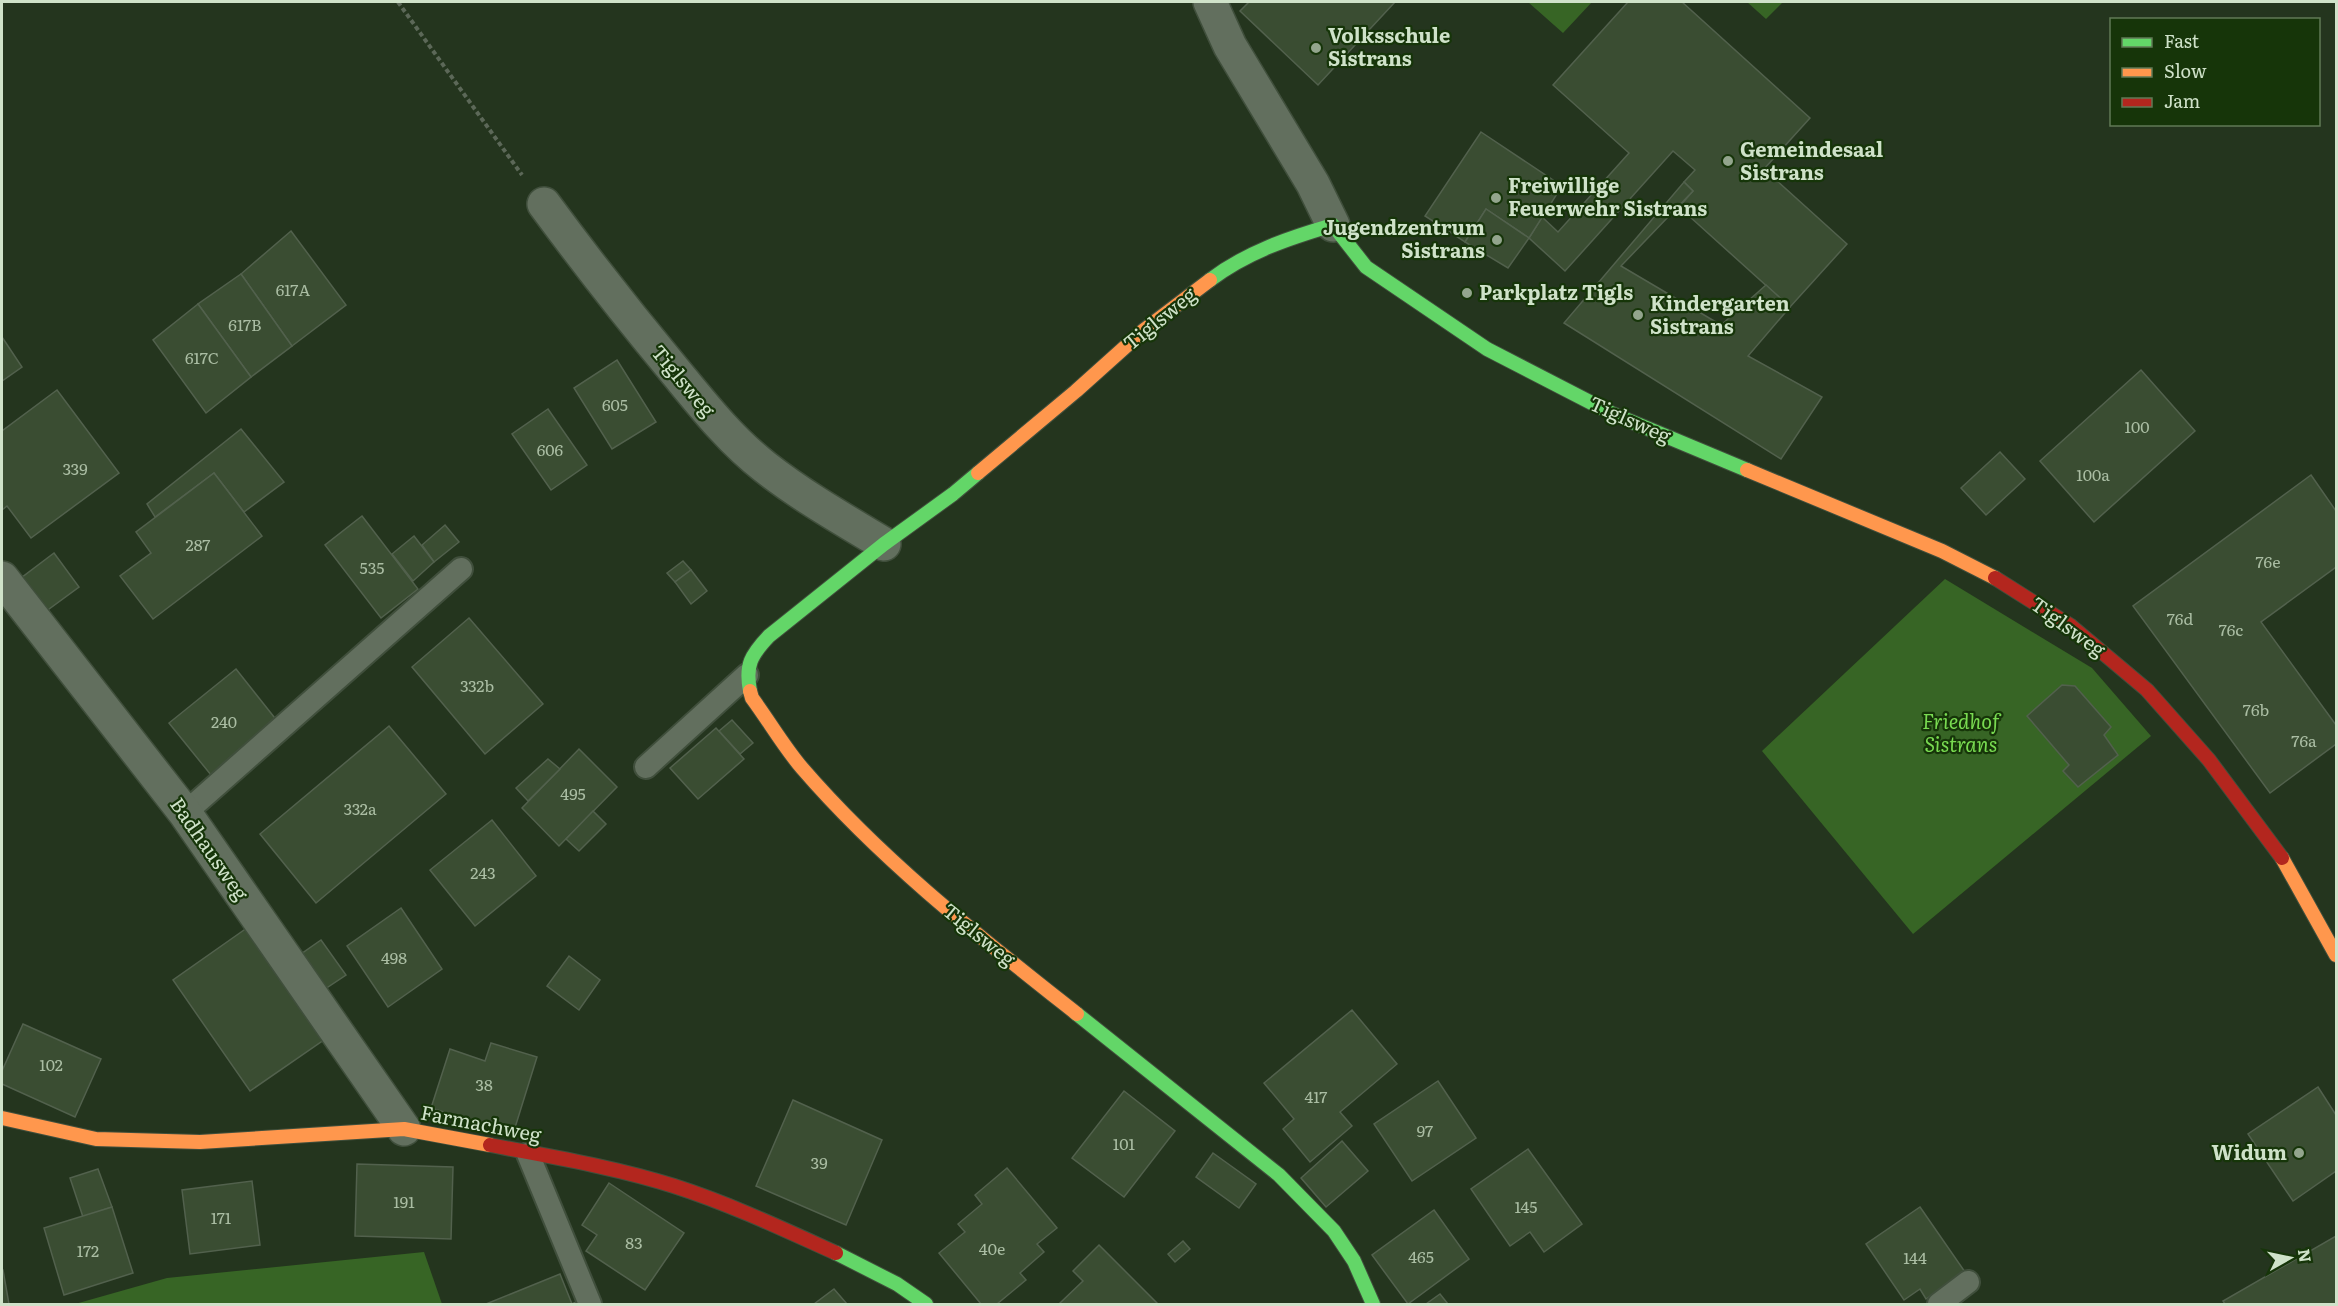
<svg xmlns="http://www.w3.org/2000/svg" width="2338" height="1306" font-family="Literata,serif">
  <rect width="100%" height="100%" fill="#24351e"/>
  <g fill="#376525">
    <path d="M1528 2H1592L1563 33Z"/>
    <path d="M1747 2H1783L1766 19Z"/>
    <path d="M1945 579 2092 668 2151 736 1913 934 1762 751Z"/>
    <path d="M424 1252 442 1304H75L167 1278Z"/>
  </g>
  <g fill="#3a4d32" stroke="#52614d" stroke-width="1.5">
    <path d="M1249 2H1395L1318 85 1240 11Z"/>
    <path d="M1628 2H1682L1810 118 1764 169 1847 244 1790 307 1679 207 1693 191 1684 182 1695 170 1673 151 1565 271 1529 238 1542 217 1558 232 1629 153 1553 85Z"/>
    <path d="M1481 132 1562 186 1529 238 1486 209 1465 242 1425 216Z"/>
    <path d="M1684 182 1693 191 1621 266 1721 325 1766 285 1790 307 1748 356 1822 397 1781 459 1564 323Z"/>
    <path d="M1486 209 1529 238 1508 268 1465 242Z"/>
    <path d="M291 231 346 305 292 346 241 274Z"/>
    <path d="M241 274 292 346 251 377 198 304Z"/>
    <path d="M198 304 251 377 206 413 153 340Z"/>
    <path d="M2 337 22 367 2 381Z"/>
    <path d="M617 360 656 422 612 449 574 388Z"/>
    <path d="M2141 370 2195 431 2094 522 2040 461Z"/>
    <path d="M57 390 119 473 31 538 7 506 2 510V431Z"/>
    <path d="M548 409 587 465 551 490 512 434Z"/>
    <path d="M241 429 284 482 244 512 214 473 155 517 147 504Z"/>
    <path d="M2000 452 2025 479 1986 515 1961 488Z"/>
    <path d="M214 473 262 536 153 619 120 576 151 553 136 532Z"/>
    <path d="M2311 475 2336 511V567L2261 622 2336 725V744L2270 793 2133 606Z"/>
    <path d="M362 516 418 589 381 618 325 545Z"/>
    <path d="M445 525 459 542 434 562 422 545Z"/>
    <path d="M414 536 434 562 413 581 392 554Z"/>
    <path d="M54 553 79 587 45 612 21 578Z"/>
    <path d="M683 561 691 570 675 582 667 573Z"/>
    <path d="M691 570 707 591 691 604 675 582Z"/>
    <path d="M469 618 543 704 485 754 412 667Z"/>
    <path d="M236 669 278 722 211 775 169 723Z"/>
    <path d="M2062 685 2075 686 2111 727 2104 735 2118 755 2078 787 2063 771 2069 765 2027 716Z"/>
    <path d="M732 720 753 743 740 754 719 731Z"/>
    <path d="M389 726 446 794 316 903 260 834Z"/>
    <path d="M716 728 744 759 698 799 670 768Z"/>
    <path d="M579 749 617 787 559 846 522 808Z"/>
    <path d="M548 759 560 769 528 801 516 788Z"/>
    <path d="M593 811 606 824 579 851 566 839Z"/>
    <path d="M492 820 536 876 475 926 430 870Z"/>
    <path d="M401 908 442 969 388 1007 347 946Z"/>
    <path d="M254 923 331 1035 250 1091 173 980Z"/>
    <path d="M321 940 346 975 325 989 301 954Z"/>
    <path d="M569 956 600 980 579 1010 547 986Z"/>
    <path d="M1352 1010 1397 1064 1340 1112 1352 1126 1310 1162 1283 1129 1294 1119 1264 1083Z"/>
    <path d="M23 1024 101 1059 75 1117 2 1084V1071Z"/>
    <path d="M491 1043 537 1057 513 1134 431 1108 450 1049 485 1061Z"/>
    <path d="M1438 1081 1476 1138 1412 1181 1374 1124Z"/>
    <path d="M2318 1087 2336 1115V1171L2293 1201 2248 1134Z"/>
    <path d="M1124 1091 1175 1131 1124 1197 1072 1158Z"/>
    <path d="M793 1100 882 1140 846 1225 756 1186Z"/>
    <path d="M1342 1141 1368 1171 1326 1207 1301 1178Z"/>
    <path d="M1528 1149 1582 1224 1544 1252 1530 1232 1510 1246 1471 1189Z"/>
    <path d="M1213 1153 1256 1184 1239 1208 1196 1177Z"/>
    <path d="M357 1164 453 1167 451 1239 355 1236Z"/>
    <path d="M1007 1168 1057 1228 1037 1244 1044 1252 1020 1273 1026 1280 997 1304H981L939 1253 965 1232 958 1224 982 1204 975 1195Z"/>
    <path d="M98 1169 112 1207 83 1217 70 1178Z"/>
    <path d="M252 1181 260 1245 190 1254 182 1190Z"/>
    <path d="M609 1183 684 1233 645 1290 586 1251 597 1235 582 1225Z"/>
    <path d="M112 1207 133 1273 64 1295 44 1228Z"/>
    <path d="M1920 1207 1965 1272 1926 1299 1920 1289 1904 1300 1866 1244Z"/>
    <path d="M1434 1210 1469 1259 1408 1304 1372 1255Z"/>
    <path d="M2336 1236V1304H2225L2223 1301Z"/>
    <path d="M1183 1241 1190 1249 1175 1262 1168 1254Z"/>
    <path d="M1099 1245 1158 1304H1061L1060 1303 1083 1281 1073 1271Z"/>
    <path d="M2 1270H3L9 1304H2Z"/>
    <path d="M560 1274 572 1304 578 1301 580 1304H486Z"/>
    <path d="M834 1289 847 1304H814Z"/>
    <path d="M1440 1294 1448 1304H1426Z"/>
  </g>
  <g fill="none" stroke-linecap="round" stroke-linejoin="round">
    <g stroke="#404f3c" stroke-width="26">
      <g id="lane">
        <path d="M646 767 747 675"/>
        <path d="M185 813 461 569"/>
        <path d="M528 1154 590 1304"/>
        <path d="M1939 1304 1968 1282"/>
      </g>
    </g>
    <g stroke="#404f3c" stroke-width="36">
      <g id="street">
        <path d="M1210 2 1230 46 1313 184 1333 225"/>
        <path d="M544 204C586 261 629 316 674 370 702 404 730 440 765 467 802 496 844 520 884 544"/>
        <path d="M2 578 185 813 404 1129"/>
      </g>
    </g>
    <g stroke="#404f3c" stroke-width="16">
      <g id="fast">
        <path d="M1210 280C1247 252 1289 238 1333 225L1366 267 1487 349 1613 414 1747 470"/>
        <path d="M750 691C745 665 751 655 769 636L884 544 953 494 978 473"/>
        <path d="M1077 1014 1279 1175 1334 1231 1354 1261 1373 1304"/>
        <path d="M836 1253 897 1284 926 1304"/>
      </g>
    </g>
    <g stroke="#404f3c" stroke-width="16">
      <g id="slow">
        <path d="M1747 470 1942 551 1995 578"/>
        <path d="M978 473 1076 391 1144 330 1210 280"/>
        <path d="M750 691 752 698C769 721 784 747 802 768 883 862 981 938 1077 1014"/>
        <path d="M2282 858 2336 955"/>
        <path d="M2 1118 96 1139 200 1142 404 1129 490 1145"/>
      </g>
    </g>
    <g stroke="#404f3c" stroke-width="16">
      <g id="jam">
        <path d="M1995 578 2071 626 2147 690 2209 760 2282 858"/>
        <path d="M490 1145C552 1157 614 1167 674 1186 730 1204 783 1229 836 1253"/>
      </g>
    </g>
    <path stroke="#5c6858" stroke-width="4" stroke-dasharray="4.5 3" stroke-linecap="butt" d="M398 2 522 175"/>
    <use href="#lane" stroke="#626f5e" stroke-width="22"/>
    <use href="#street" stroke="#626f5e" stroke-width="33"/>
    <use href="#fast" stroke="#63d668" stroke-width="14"/>
    <use href="#slow" stroke="#ff974d" stroke-width="14"/>
    <use href="#jam" stroke="#b3261e" stroke-width="14"/>
  </g>
  <g fill="#93a58d" stroke="#163509" stroke-width="2">
    <circle cx="1316" cy="48" r="6"/>
    <circle cx="1728" cy="161" r="6"/>
    <circle cx="1496" cy="198" r="6"/>
    <circle cx="1497" cy="240" r="6"/>
    <circle cx="1467" cy="293" r="6"/>
    <circle cx="1638" cy="315" r="6"/>
    <circle cx="2299" cy="1153" r="6"/>
  </g>
  <g text-anchor="middle" stroke-width="4.5" stroke-linejoin="round" paint-order="stroke">
    <g font-size="16" fill="#aabda3">
      <text x="293" y="296">617A</text>
      <text x="245" y="331">617B</text>
      <text x="202" y="364">617C</text>
      <text x="615" y="411">605</text>
      <text x="2137" y="433">100</text>
      <text x="550" y="456">606</text>
      <text x="75" y="475">339</text>
      <text x="2093" y="481">100a</text>
      <text x="198" y="551">287</text>
      <text x="2268" y="568">76e</text>
      <text x="372" y="574">535</text>
      <text x="2180" y="625">76d</text>
      <text x="2231" y="636">76c</text>
      <text x="477" y="692">332b</text>
      <text x="2256" y="716">76b</text>
      <text x="224" y="728">240</text>
      <text x="2304" y="747">76a</text>
      <text x="573" y="800">495</text>
      <text x="360" y="815">332a</text>
      <text x="483" y="879">243</text>
      <text x="394" y="964">498</text>
      <text x="51" y="1071">102</text>
      <text x="484" y="1091">38</text>
      <text x="1316" y="1103">417</text>
      <text x="1425" y="1137">97</text>
      <text x="1124" y="1150">101</text>
      <text x="819" y="1169">39</text>
      <text x="404" y="1208">191</text>
      <text x="1526" y="1213">145</text>
      <text x="221" y="1224">171</text>
      <text x="634" y="1249">83</text>
      <text x="992" y="1255">40e</text>
      <text x="88" y="1257">172</text>
      <text x="1421" y="1263">465</text>
      <text x="1915" y="1264">144</text>
    </g>
    <g font-size="20" font-weight="bold" fill="#cfe2c9" stroke="#163509" text-anchor="start">
      <text x="1328" y="43">Volksschule<tspan x="1328" dy="23">Sistrans</tspan></text>
      <text x="1740" y="157">Gemeindesaal<tspan x="1740" dy="23">Sistrans</tspan></text>
      <text x="1508" y="193">Freiwillige<tspan x="1508" dy="23">Feuerwehr Sistrans</tspan></text>
      <text x="1485" y="235" text-anchor="end">Jugendzentrum<tspan x="1485" dy="23">Sistrans</tspan></text>
      <text x="1479" y="300">Parkplatz Tigls</text>
      <text x="1650" y="311">Kindergarten<tspan x="1650" dy="23">Sistrans</tspan></text>
      <text x="2287" y="1160" text-anchor="end">Widum</text>
    </g>
    <g font-size="20" fill="#cfe2c9" stroke="#163509">
      <text transform="translate(1160 319) rotate(-39)" y="7">Tiglsweg</text>
      <text transform="translate(683 381) rotate(50)" y="7">Tiglsweg</text>
      <text transform="translate(1630 420) rotate(24)" y="7">Tiglsweg</text>
      <text transform="translate(2068 627) rotate(36)" y="7">Tiglsweg</text>
      <text transform="translate(209 849) rotate(55)" y="7">Badhausweg</text>
      <text transform="translate(979 935) rotate(39)" y="7">Tiglsweg</text>
      <text transform="translate(481 1124) rotate(11)" y="7">Farmachweg</text>
    </g>
    <g font-size="20" font-style="italic" fill="#79db51" stroke="#163509">
      <text x="1961" y="729">Friedhof<tspan x="1961" dy="23">Sistrans</tspan></text>
    </g>
  </g>
  <rect width="2338" height="1306" fill="none" stroke="#cfe2c9" stroke-width="6"/>
  <rect x="2110" y="18" width="210" height="108" fill="#163509" stroke="#607a56" stroke-width="1.5"/>
  <rect x="2122" y="38" width="30" height="9" fill="#63d668" stroke="#607a56" stroke-width="1.5"/>
  <text x="2164" y="48" font-size="18" fill="#cfe2c9">Fast</text>
  <rect x="2122" y="68" width="30" height="9" fill="#ff974d" stroke="#607a56" stroke-width="1.5"/>
  <text x="2164" y="78" font-size="18" fill="#cfe2c9">Slow</text>
  <rect x="2122" y="98" width="30" height="9" fill="#b3261e" stroke="#607a56" stroke-width="1.5"/>
  <text x="2164" y="108" font-size="18" fill="#cfe2c9">Jam</text>
  <g transform="translate(2290 1258) rotate(81)" stroke="#163509" stroke-width="4.5" paint-order="stroke">
  <path d="M0-4.5L10 22L0 15L-10 22Z" fill="#cfe2c9"/>
  <text y="-9" font-size="16" font-weight="bold" text-anchor="middle" fill="#cfe2c9">N</text>
  </g>
</svg>
